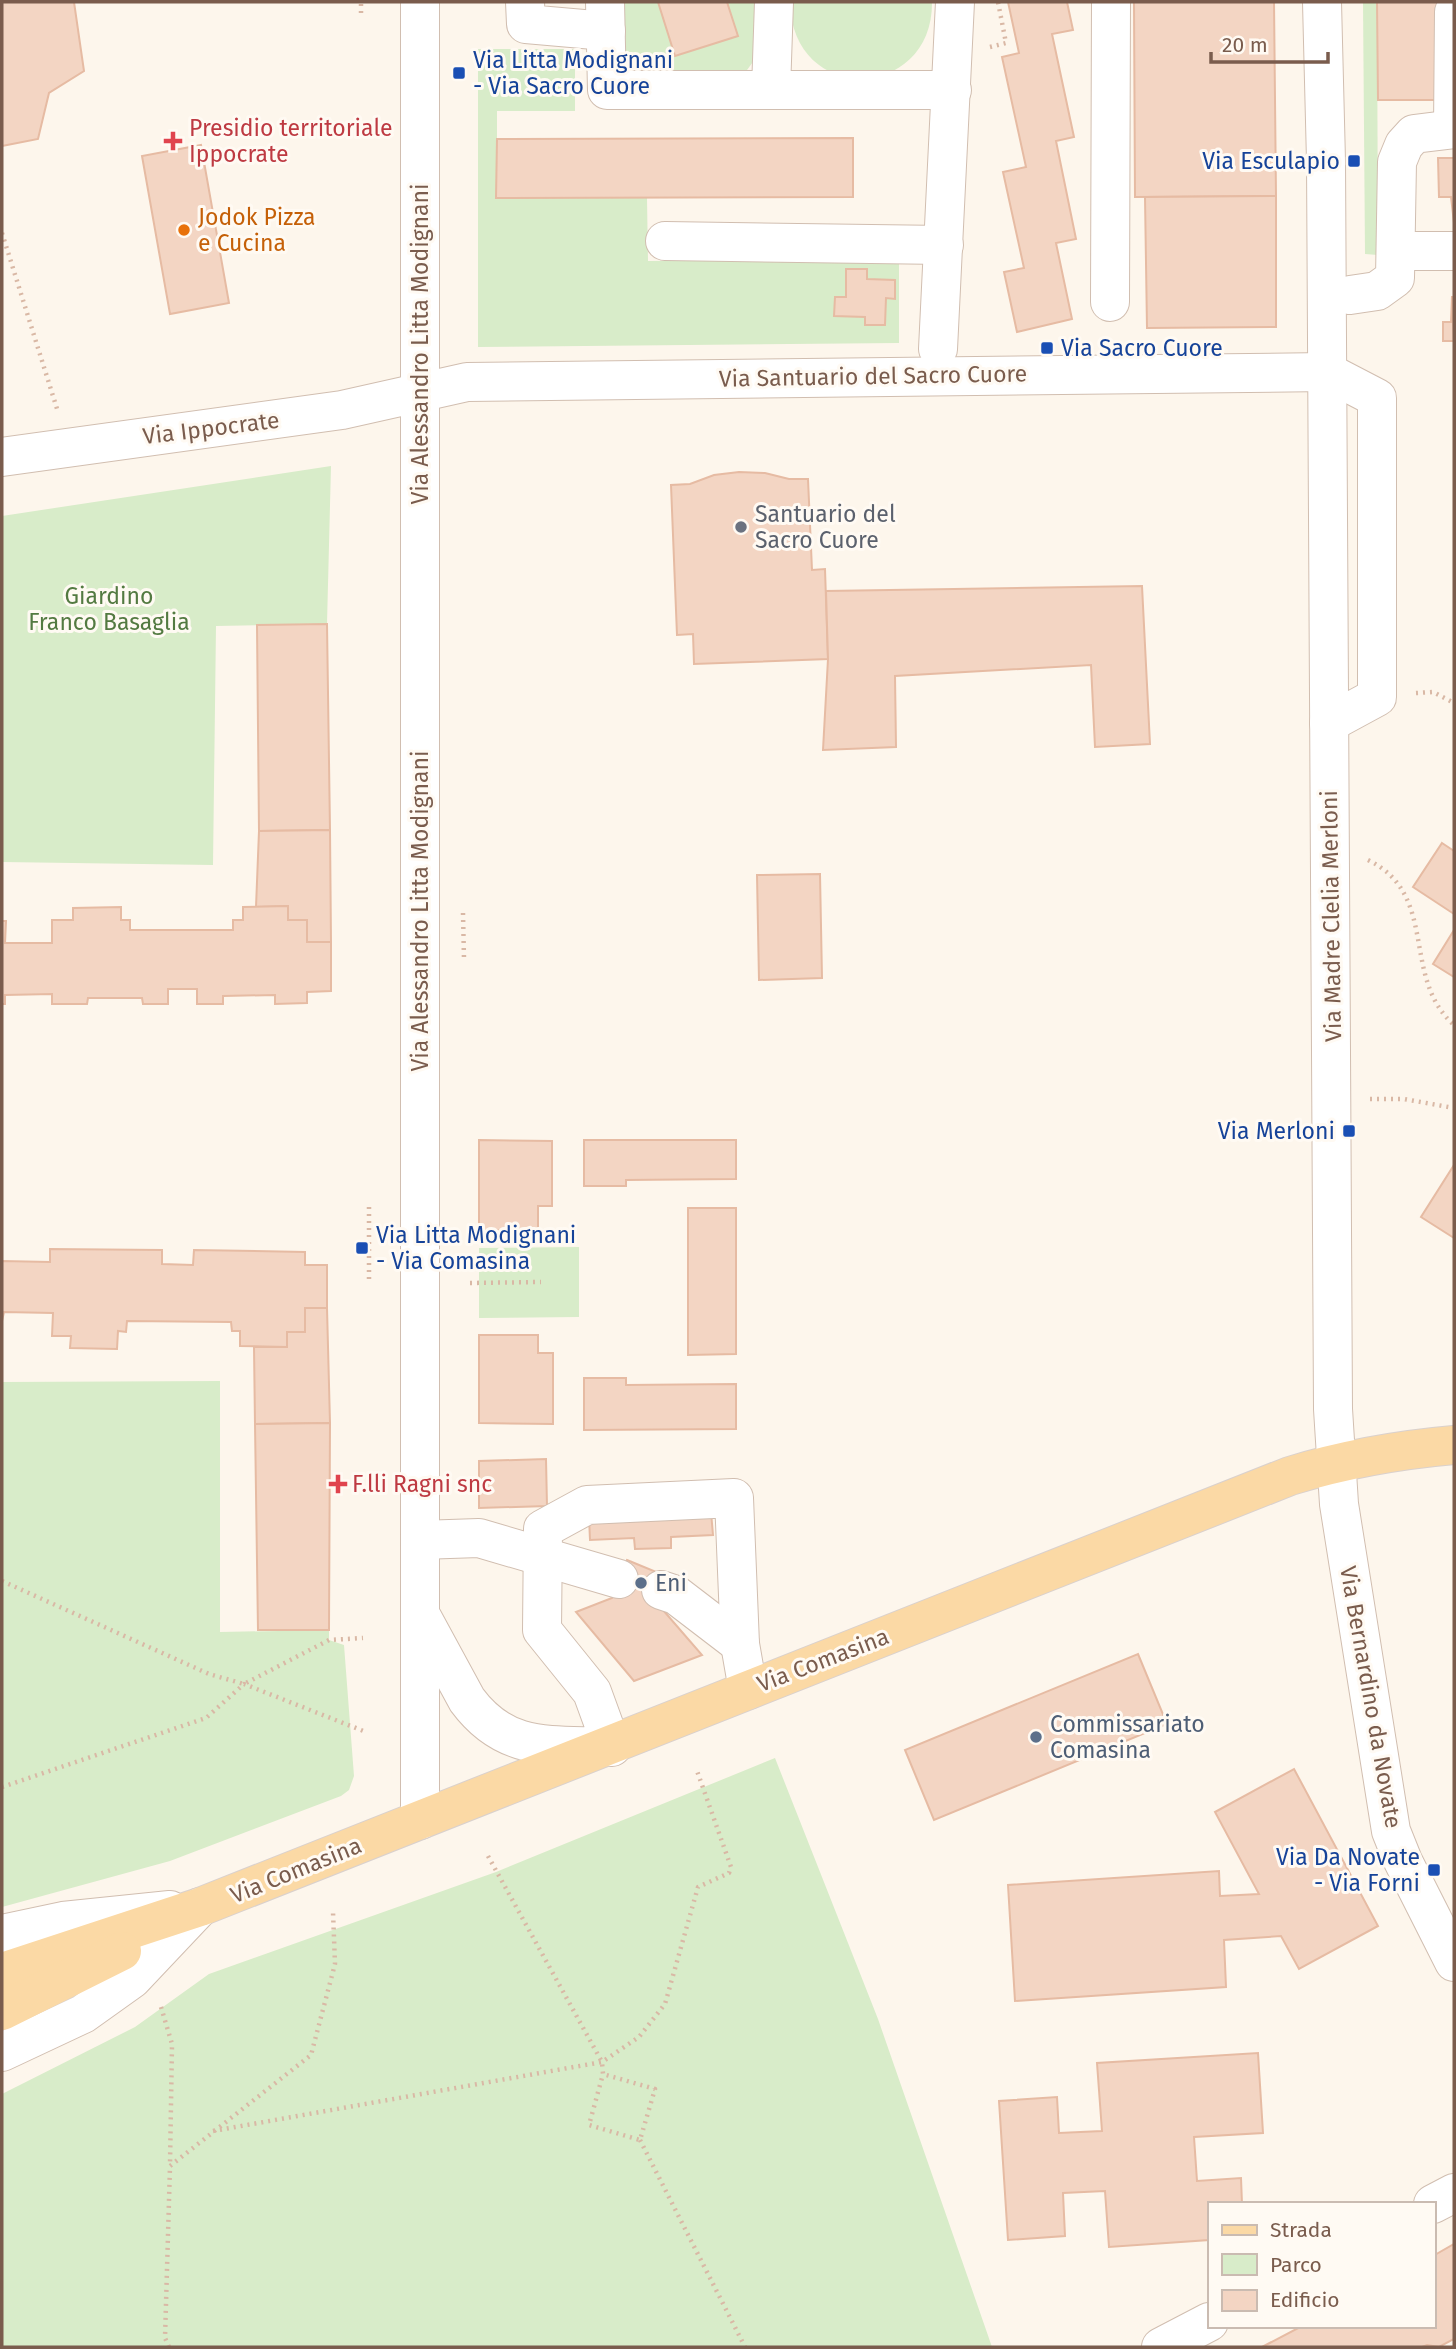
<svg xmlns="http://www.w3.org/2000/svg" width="1456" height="2349" font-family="'Fira Sans',sans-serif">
  <rect width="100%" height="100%" fill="#fdf6ec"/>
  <g fill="#d8ecc9">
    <path d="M620 2H658L675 56 737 36 727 2H761L758 55 747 70 732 77 648 80 633 70 624 49Z"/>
    <path d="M790 2H932C933 101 792 107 790 2Z"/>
    <path d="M1363 2H1377L1378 255 1365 254Z"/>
    <path d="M478 49H575V111H497V198H647L648 261 899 259V343L478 347Z"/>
    <path d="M331 466 327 624 216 626 213 865 2 862V516Z"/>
    <path d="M579 1247V1317L479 1318V1248Z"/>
    <path d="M220 1381V1632L329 1630V1640L344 1645 354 1776 349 1790 341 1796 170 1861 2 1907V1382Z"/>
    <path d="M775 1758 878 2019 992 2347H2V2094L135 2027 209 1974 496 1872Z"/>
  </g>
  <g fill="#f3d5c3" stroke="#e6bba3" stroke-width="2">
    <path d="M2 2H74L84 71 49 93 38 139 2 146Z"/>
    <path d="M658 2H727L738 36 675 56Z"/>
    <path d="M1008 2H1067L1073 30 1052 34 1074 137 1056 141 1076 239 1056 243 1072 319 1017 332 1004 272 1024 268 1003 172 1026 167 1002 57 1019 53Z"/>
    <path d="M1134 2H1274L1276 196 1135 197Z"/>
    <path d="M1377 2H1440L1441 100H1378Z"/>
    <path d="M853 138V197L496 198 497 139Z"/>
    <path d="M201 145 229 303 170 314 142 156Z"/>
    <path d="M1438 158H1454V223L1451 197H1439Z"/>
    <path d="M1276 196V327L1147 328 1145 197Z"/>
    <path d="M846 269H867V279L895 280V299L886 298 885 325H865V317L834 316 835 297H846Z"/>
    <path d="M1452 296 1454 341H1443V322H1451Z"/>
    <path d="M739 472 765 473 789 479H808L812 570 825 569 828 659 694 664 693 634 677 635 671 485 690 484 714 475Z"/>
    <path d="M1142 586 1150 744 1095 747 1091 665 895 676 896 747 823 750 828 659 826 591Z"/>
    <path d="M327 624 330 830 259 831 257 625Z"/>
    <path d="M330 830 331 942H307V920H288V906L256 907 259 831Z"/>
    <path d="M1442 843 1454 851V914L1413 887Z"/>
    <path d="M820 874 822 978 759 980 757 875Z"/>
    <path d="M288 906V920H307V942H331V991L307 992V1003L275 1004V995L223 996V1004H197V989H168V1004H143L142 998H88L87 1004H52V994L5 995V1004H2V921H6L5 943H52V920H73V908L121 907V920H130V930H233V920H243V907Z"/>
    <path d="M1454 930V977L1433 964Z"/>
    <path d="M479 1140 552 1141V1206H538V1230H479Z"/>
    <path d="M584 1140H736V1179L626 1180V1186H584Z"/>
    <path d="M1454 1165V1238L1421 1217Z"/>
    <path d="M688 1208H736V1354L688 1355Z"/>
    <path d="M50 1249 162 1250V1264L193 1265 194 1250 305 1252V1265H327V1308H305V1332H287V1347L240 1346V1331H232L231 1322 127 1321 126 1332 118 1331 117 1349 70 1348 71 1336H52L53 1313 4 1312 2 1321V1261L50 1262Z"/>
    <path d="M305 1308H327L330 1423 255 1424 254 1347H287V1332H305Z"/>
    <path d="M479 1335H538V1353H553V1424L479 1423Z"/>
    <path d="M584 1378H626V1385L736 1384V1429L584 1430Z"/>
    <path d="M330 1423 329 1630H258L255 1424Z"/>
    <path d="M546 1459 547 1506 479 1508V1461Z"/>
    <path d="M711 1512 713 1535 671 1537V1548L635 1549 634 1538 590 1540 589 1517Z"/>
    <path d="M627 1560 666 1576 656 1602 702 1655 634 1681 576 1612 612 1598Z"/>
    <path d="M1138 1654 1167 1724 934 1820 905 1750Z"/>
    <path d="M1294 1769 1378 1926 1299 1969 1281 1936 1224 1940 1226 1987 1015 2001 1008 1885 1219 1871 1220 1896 1259 1894 1215 1812Z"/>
    <path d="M1258 2053 1263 2133 1194 2137 1197 2181 1241 2178 1242 2204H1209V2240L1109 2247 1105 2191 1063 2193 1065 2236 1008 2240 999 2101 1057 2097 1059 2133 1102 2131 1097 2063Z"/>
    <path d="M1454 2244V2339L1439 2347 1427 2345 1422 2347H1262L1302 2326H1433V2256Z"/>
  </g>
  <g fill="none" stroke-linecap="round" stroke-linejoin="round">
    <g stroke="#d1beb0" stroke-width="40">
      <g id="minor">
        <path d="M420 2V1820"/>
        <path d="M525 2 526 24 606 31"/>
        <path d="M605 2 607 90H952"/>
        <path d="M1322 2 1326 161 1333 1409 1339 1504 1391 1831 1403 1861 1454 1962"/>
        <path d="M771 90 774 2"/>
        <path d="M1453 129 1454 12"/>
        <path d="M665 241 944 245"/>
        <path d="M1398 251H1454"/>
        <path d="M1350 295 1377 291 1395 278 1397 162 1404 145 1414 134 1454 129"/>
        <path d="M1110 302 1111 2"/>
        <path d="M938 349 955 2"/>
        <path d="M2 457 342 410 467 382 1327 372 1377 398V697L1329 723"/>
        <path d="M420 1540 479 1538 619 1579"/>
        <path d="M661 1590 676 1595 740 1644"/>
        <path d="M423 1619 467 1700C507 1754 553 1744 612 1747L592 1692 542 1630 543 1529 587 1505 734 1498 740 1644 748 1690"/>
        <path d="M2 1934 63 1921 170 1910"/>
        <path d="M2 2052 83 2014 132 1979 200 1907"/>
        <path d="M1433 2204 1454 2193"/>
        <path d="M1161 2347 1209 2322"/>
      </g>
    </g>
    <g stroke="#dad1cd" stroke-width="40">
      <g id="major">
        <path d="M2 1972 200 1907 1290 1476C1345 1459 1397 1450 1454 1445"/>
        <path d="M2 2011 122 1951"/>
      </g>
    </g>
    <g stroke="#d9b8a5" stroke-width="4.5" stroke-dasharray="2 5" stroke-linecap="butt">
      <path d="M361 13V2"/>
      <path d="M990 47 1006 43 998 2"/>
      <path d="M2 233 58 412"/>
      <path d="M1416 693 1433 692 1454 703"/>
      <path d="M1368 860C1440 895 1400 977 1454 1025"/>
      <path d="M463 913 464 959"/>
      <path d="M1370 1099H1404L1454 1108"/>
      <path d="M369 1207V1284"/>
      <path d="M470 1283 541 1282"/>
      <path d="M2 1581 209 1674 244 1684 329 1640 363 1638"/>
      <path d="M2 1787 206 1718 244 1684 366 1732"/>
      <path d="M488 1856 602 2062 603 2074 589 2125 640 2140 655 2089 603 2074"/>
      <path d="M161 2007 172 2044 170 2165"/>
      <path d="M213 2131 602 2062 639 2037 665 2004 698 1887 729 1873 731 1867 696 1768"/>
      <path d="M640 2140 745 2347"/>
      <path d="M169 2347 165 2338 170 2166 311 2055 335 1964 333 1912"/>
    </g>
    <use href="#minor" stroke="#fff" stroke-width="38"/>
    <use href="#major" stroke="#fbd9a5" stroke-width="38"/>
  </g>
  <g fill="#1a4fb4" stroke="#fffaf3" stroke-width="2.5">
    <rect x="452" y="66" width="14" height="14" rx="3.5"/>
    <rect x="1347" y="154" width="14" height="14" rx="3.5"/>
    <rect x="1040" y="341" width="14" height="14" rx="3.5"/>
    <rect x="1342" y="1124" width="14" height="14" rx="3.5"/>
    <rect x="355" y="1241" width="14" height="14" rx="3.5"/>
    <rect x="1427" y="1863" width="14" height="14" rx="3.5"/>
  </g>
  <g fill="#e0444e" stroke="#fffaf3" stroke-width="2.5">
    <path d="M169.5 130.5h7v7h7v7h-7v7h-7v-7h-7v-7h7z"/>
    <path d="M334.5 1473.5h7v7h7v7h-7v7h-7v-7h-7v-7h7z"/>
  </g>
  <circle fill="#e8710a" stroke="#fffaf3" stroke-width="2.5" cx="184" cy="230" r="7"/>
  <circle fill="#6b7280" stroke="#fffaf3" stroke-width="2.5" cx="741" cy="527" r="7"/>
  <g fill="#5c6f8a" stroke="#fffaf3" stroke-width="2.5">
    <circle cx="641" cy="1583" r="7"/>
    <circle cx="1036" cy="1737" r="7"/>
  </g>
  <g text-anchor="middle" stroke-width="6" stroke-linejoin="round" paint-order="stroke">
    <g font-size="23" fill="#164399" stroke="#fffaf3" text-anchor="start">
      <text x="473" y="68">Via Litta Modignani<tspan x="473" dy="26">- Via Sacro Cuore</tspan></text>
      <text x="1340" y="169" text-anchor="end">Via Esculapio</text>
      <text x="1061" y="356">Via Sacro Cuore</text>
      <text x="1335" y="1139" text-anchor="end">Via Merloni</text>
      <text x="376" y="1243">Via Litta Modignani<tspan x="376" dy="26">- Via Comasina</tspan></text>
      <text x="1420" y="1865" text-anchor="end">Via Da Novate<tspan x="1420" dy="26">- Via Forni</tspan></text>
    </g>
    <g font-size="23" fill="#be3a42" stroke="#fffaf3" text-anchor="start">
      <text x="189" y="136">Presidio territoriale<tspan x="189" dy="26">Ippocrate</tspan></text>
      <text x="352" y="1492">F.lli Ragni snc</text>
    </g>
    <g font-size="23" fill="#c56008" stroke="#fffaf3" text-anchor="start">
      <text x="198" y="225">Jodok Pizza<tspan x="198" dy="26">e Cucina</tspan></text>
    </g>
    <g font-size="23" fill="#7a5c4d" stroke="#fffaf3">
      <text transform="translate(420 344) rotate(-90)" y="8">Via Alessandro Litta Modignani</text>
      <text transform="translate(873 376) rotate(-1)" y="8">Via Santuario del Sacro Cuore</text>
      <text transform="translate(211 428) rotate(-7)" y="8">Via Ippocrate</text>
      <text transform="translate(420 911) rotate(-90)" y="8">Via Alessandro Litta Modignani</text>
      <text transform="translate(1331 916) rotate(-91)" y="8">Via Madre Clelia Merloni</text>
      <text transform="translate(823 1660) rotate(-21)" y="8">Via Comasina</text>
      <text transform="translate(1371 1697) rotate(80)" y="8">Via Bernardino da Novate</text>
      <text transform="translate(296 1870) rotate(-22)" y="8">Via Comasina</text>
    </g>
    <g font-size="23" fill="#5b616d" stroke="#fffaf3" text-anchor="start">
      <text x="755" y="522">Santuario del<tspan x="755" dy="26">Sacro Cuore</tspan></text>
    </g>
    <g font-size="23" fill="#537a41" stroke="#fffaf3">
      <text x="109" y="604">Giardino<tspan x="109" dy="26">Franco Basaglia</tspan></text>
    </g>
    <g font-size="23" fill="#4e5e75" stroke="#fffaf3" text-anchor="start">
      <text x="655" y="1591">Eni</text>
      <text x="1050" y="1732">Commissariato<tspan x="1050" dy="26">Comasina</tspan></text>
    </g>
  </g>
  <rect width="1456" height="2349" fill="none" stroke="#7a5c4d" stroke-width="7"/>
  <rect x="1208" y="2202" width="228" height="126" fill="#fffaf3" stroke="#cabbb1" stroke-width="2"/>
  <rect x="1222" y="2225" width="35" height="10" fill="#fbd9a5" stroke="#cabbb1" stroke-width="2"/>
  <text x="1270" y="2237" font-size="21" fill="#7a5c4d">Strada</text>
  <rect x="1222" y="2254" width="35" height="21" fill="#d8ecc9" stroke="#cabbb1" stroke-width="2"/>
  <text x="1270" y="2272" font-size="21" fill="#7a5c4d">Parco</text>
  <rect x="1222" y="2290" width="35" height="21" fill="#f3d5c3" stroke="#cabbb1" stroke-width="2"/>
  <text x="1270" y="2307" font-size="21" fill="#7a5c4d">Edificio</text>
  <path d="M1211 52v10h117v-10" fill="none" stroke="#7a5c4d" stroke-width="3.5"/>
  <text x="1222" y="52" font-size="21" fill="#7a5c4d" stroke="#fffaf3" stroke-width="5" paint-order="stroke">20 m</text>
</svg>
